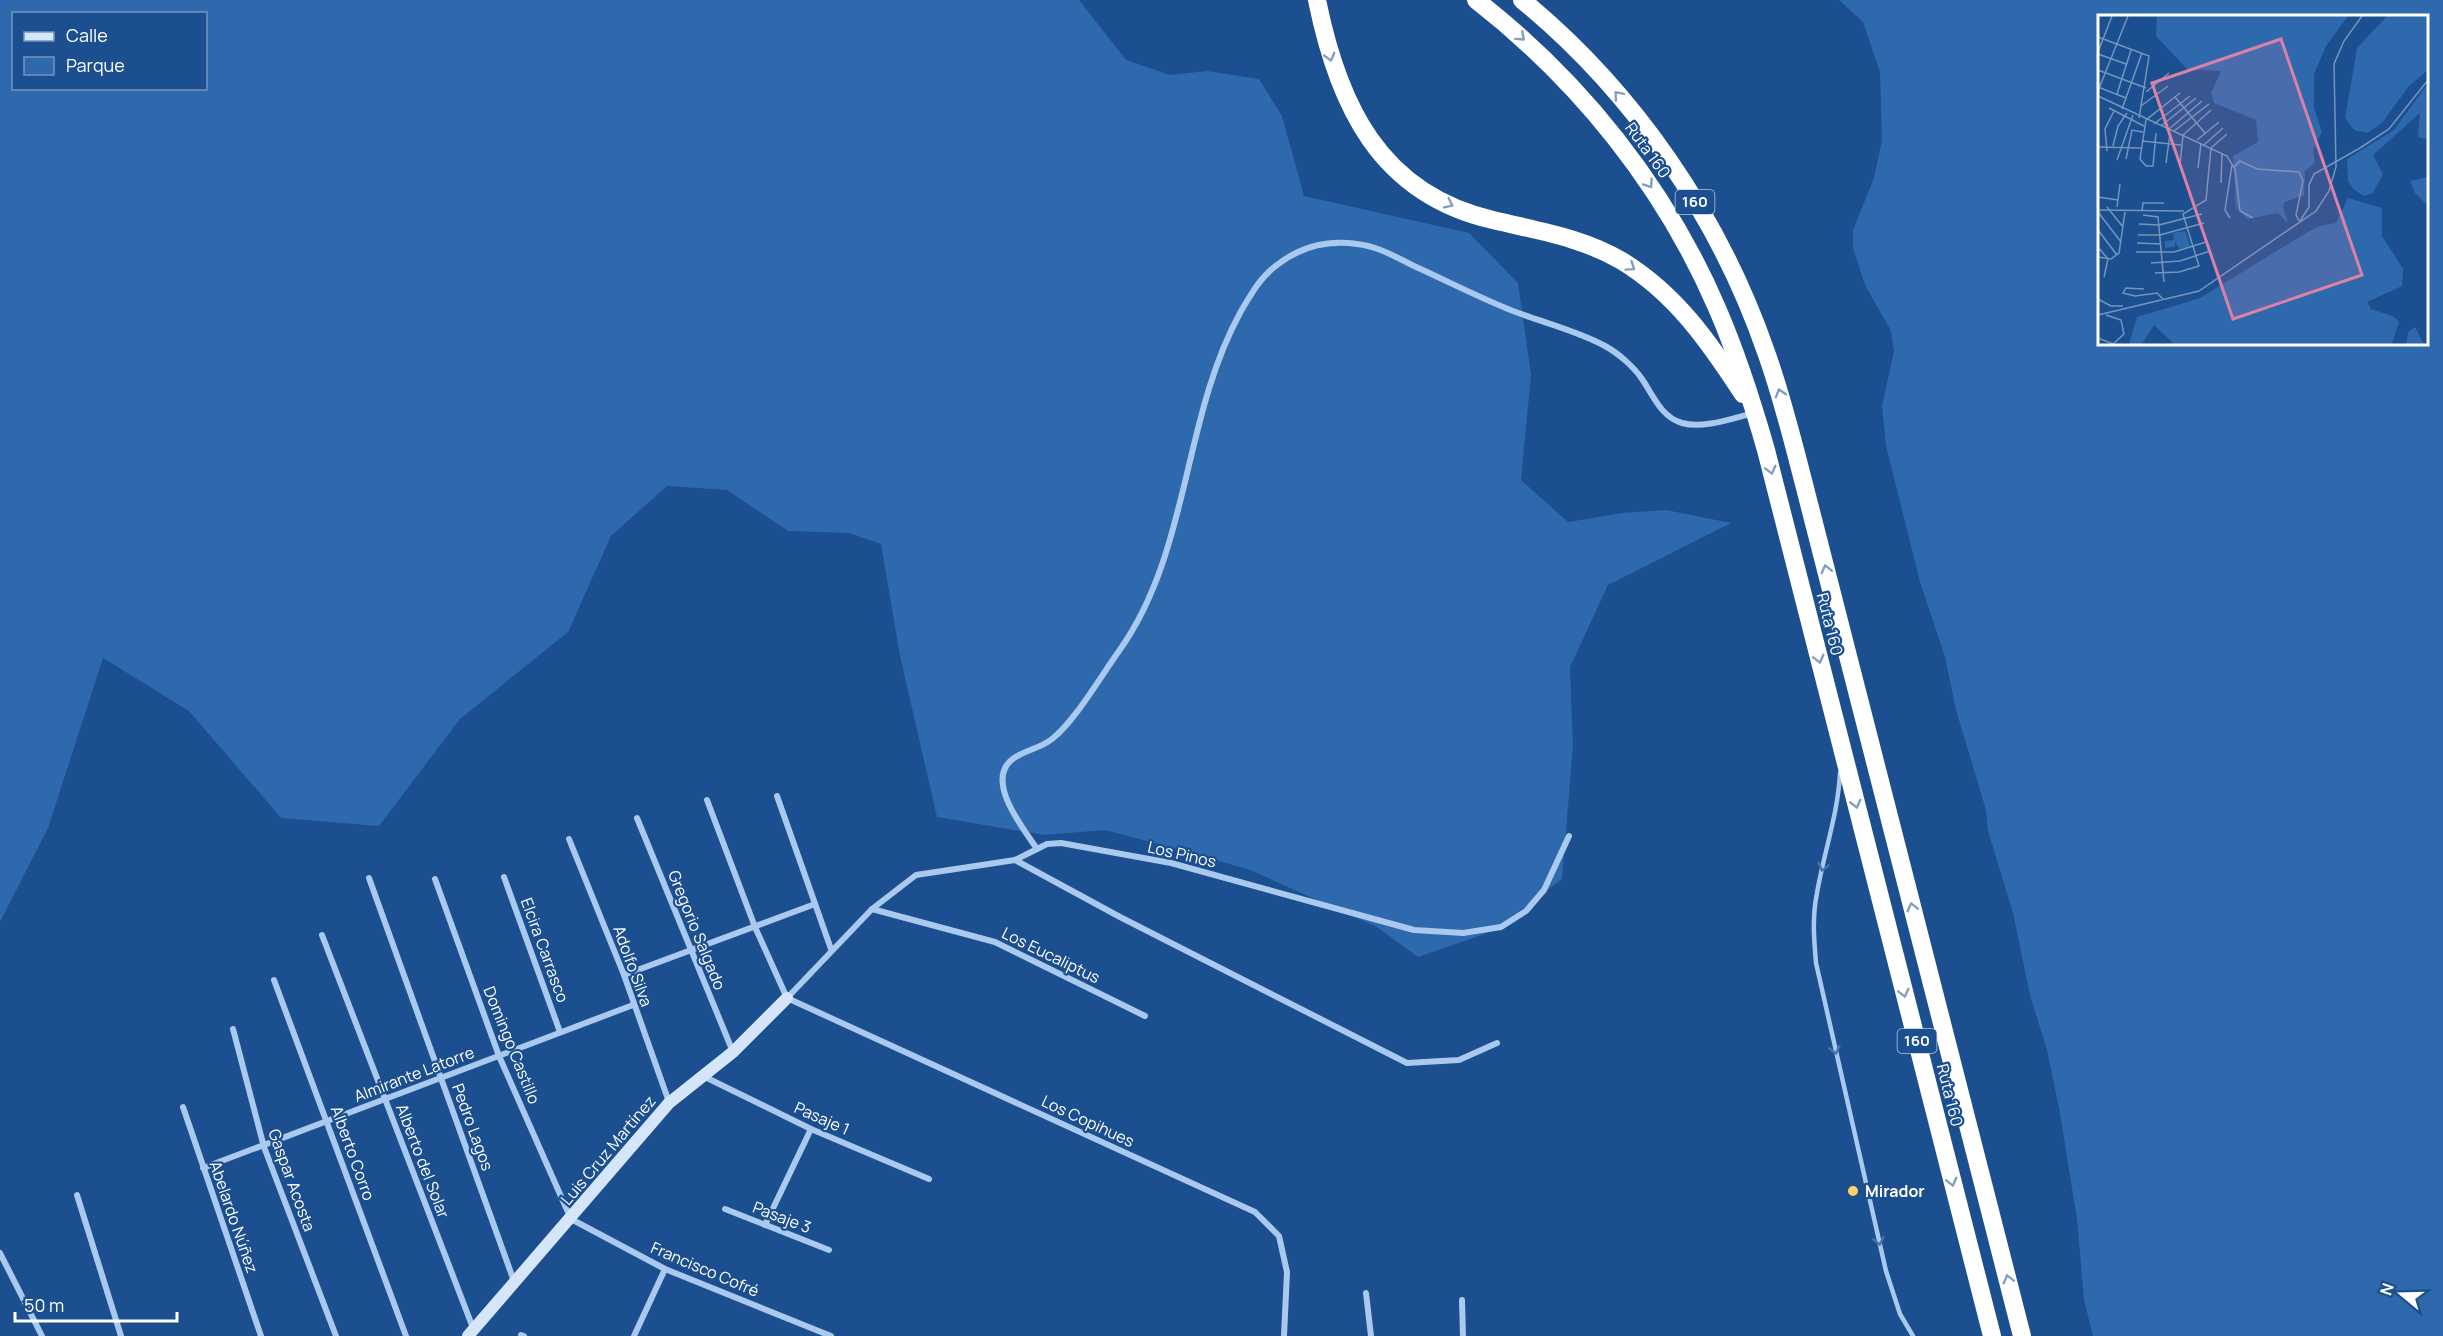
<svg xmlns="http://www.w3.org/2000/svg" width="2443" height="1336" font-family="Manrope,sans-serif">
  <rect width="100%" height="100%" fill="#1b4f8f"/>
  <g fill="#2e69ad" fill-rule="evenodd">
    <path d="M0 0H1079L1126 60 1170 75 1207 71 1259 79 1282 116 1304 196 1469 233 1518 283 1531 375 1521 480 1568 522 1622 513 1666 510 1731 523 1608 585 1570 667 1573 746 1562 879 1493 931 1418 957 1377 927 1250 870 1185 851 1105 830 1044 835 937 817 900 656 881 544 849 533 788 531 727 490 667 486 611 536 568 632 460 719 379 826 281 818 189 711 103 658 48 828 0 922ZM14 14H206V88H14Z"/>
    <path d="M1839 0H2443V1336H2093L2084 1300 2077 1219 2059 1108 2047 1050 2030 995 2013 913 1988 831 1986 810 1956 710 1945 657 1920 582 1886 446 1882 406 1894 351 1891 331 1865 285 1853 248V230L1874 178 1882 140 1880 72 1863 22ZM2100 16H2426V344H2100Z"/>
  </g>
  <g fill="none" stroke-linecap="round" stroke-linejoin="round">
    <path stroke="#a9c9ee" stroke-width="4.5" d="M1840 773C1838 814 1824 852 1817 893 1812 917 1814 940 1816 963L1886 1271 1900 1314 1913 1336"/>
    <g stroke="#a9c9ee" stroke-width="6">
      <path d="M777 796 831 949"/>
      <path d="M707 800 755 927 787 998"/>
      <path d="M637 818 733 1052"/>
      <path d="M569 839 624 975 669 1102"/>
      <path d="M1037 849C1023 828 983 779 1014 758 1026 750 1041 748 1052 739 1075 721 1101 676 1119 651 1190 552 1182 419 1240 313 1250 296 1260 277 1277 265 1300 247 1328 240 1357 244 1377 246 1396 257 1414 266 1445 280 1476 296 1508 309 1540 322 1576 330 1605 346 1618 353 1634 367 1642 379 1653 395 1661 417 1682 423 1704 429 1733 418 1754 413"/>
      <path d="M1015 860 1120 917 1407 1063 1459 1060 1497 1043"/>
      <path d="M504 877 560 1032"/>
      <path d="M369 878 515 1284"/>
      <path d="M435 879 499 1056 571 1219 665 1269 831 1336"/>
      <path d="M872 909 995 942 1145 1016"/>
      <path d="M322 935 473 1328"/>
      <path d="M624 975 815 904"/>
      <path d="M274 980 406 1336"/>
      <path d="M787 998 872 909 916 875 1015 860 1047 844 1061 843 1171 863 1414 930 1463 933 1501 927 1526 911 1544 890 1569 836"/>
      <path d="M787 998 1255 1212 1279 1236 1287 1272 1284 1336"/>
      <path d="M233 1029 264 1147 336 1336"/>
      <path d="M705 1077 811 1129 929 1179"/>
      <path d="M183 1107 261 1336"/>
      <path d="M203 1168 633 1005"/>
      <path d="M77 1195 121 1336"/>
      <path d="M725 1209 829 1250"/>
      <path d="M765 1225 811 1129"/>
      <path d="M0 1253 42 1336"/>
      <path d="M1366 1293 1371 1336"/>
      <path d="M1462 1300 1463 1336"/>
      <path d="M521 1335 524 1336"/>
      <path d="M634 1336 665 1269"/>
    </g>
    <path stroke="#d6e6fa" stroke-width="12" d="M468 1336 669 1103 733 1052 787 998"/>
    <g stroke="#fff" stroke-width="18">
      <path d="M1317 0C1338 104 1379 194 1493 220 1538 231 1581 237 1622 261 1676 294 1709 342 1743 394"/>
      <path d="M1476 0C1580 81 1665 187 1717 308 1737 354 1752 401 1766 450L1992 1336"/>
      <path d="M1522 0C1633 91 1719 216 1766 352 1782 396 1793 442 1805 488L2022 1336"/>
    </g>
  </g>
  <defs><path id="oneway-chevron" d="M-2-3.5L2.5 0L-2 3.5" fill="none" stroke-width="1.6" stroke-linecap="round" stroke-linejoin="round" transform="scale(1.5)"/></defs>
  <g stroke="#829ec1">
    <use href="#oneway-chevron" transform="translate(1521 37) rotate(42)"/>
    <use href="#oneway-chevron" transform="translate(1330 57) rotate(75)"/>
    <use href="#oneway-chevron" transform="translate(1618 95) rotate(-130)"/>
    <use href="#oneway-chevron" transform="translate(1649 184) rotate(56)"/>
    <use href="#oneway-chevron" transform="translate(1449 204) rotate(26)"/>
    <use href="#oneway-chevron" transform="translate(1631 267) rotate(34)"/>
    <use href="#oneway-chevron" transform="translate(1780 393) rotate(-107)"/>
    <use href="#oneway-chevron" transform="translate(1771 470) rotate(76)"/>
    <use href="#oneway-chevron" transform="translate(1826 569) rotate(-104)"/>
    <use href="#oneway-chevron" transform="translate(1819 659) rotate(76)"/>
    <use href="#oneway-chevron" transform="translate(1856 804) rotate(76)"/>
    <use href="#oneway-chevron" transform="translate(1912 907) rotate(-104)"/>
    <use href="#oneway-chevron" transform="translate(1904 993) rotate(76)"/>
    <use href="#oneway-chevron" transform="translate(1952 1182) rotate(76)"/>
    <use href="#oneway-chevron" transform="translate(2008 1279) rotate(-104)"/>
  </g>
  <g stroke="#4674ac">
    <use href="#oneway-chevron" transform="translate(1823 867) rotate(104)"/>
    <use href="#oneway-chevron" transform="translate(1835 1050) rotate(77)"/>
    <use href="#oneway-chevron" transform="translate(1879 1241) rotate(77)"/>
  </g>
  <circle fill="#ffd166" stroke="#1b4f8f" stroke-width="2" cx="1853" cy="1191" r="6"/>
  <g text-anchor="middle" stroke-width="4.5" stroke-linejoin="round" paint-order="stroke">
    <g fill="#1b4f8f" stroke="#bbcadd" stroke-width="1.5">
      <rect x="1675.5" y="190" width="39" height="24" rx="4.5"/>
      <rect x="1897.5" y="1029" width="39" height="24" rx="4.5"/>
    </g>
    <g font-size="15" font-weight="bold" fill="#fff">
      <text x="1695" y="207">160</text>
      <text x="1917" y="1046">160</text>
    </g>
    <g font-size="16" fill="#fff" stroke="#1b4f8f">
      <text transform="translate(1648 150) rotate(54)" y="6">Ruta 160</text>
      <text transform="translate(1830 624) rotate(76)" y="6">Ruta 160</text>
      <text transform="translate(1182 854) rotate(13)" y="6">Los Pinos</text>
      <text transform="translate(697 930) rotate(68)" y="6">Gregorio Salgado</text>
      <text transform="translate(545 950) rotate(70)" y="6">Elcira Carrasco</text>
      <text transform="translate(1051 955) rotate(26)" y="6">Los Eucaliptus</text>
      <text transform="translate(633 966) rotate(70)" y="6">Adolfo Silva</text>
      <text transform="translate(512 1045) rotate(68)" y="6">Domingo Castillo</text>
      <text transform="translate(414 1074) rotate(-21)" y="6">Almirante Latorre</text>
      <text transform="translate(1950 1095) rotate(76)" y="6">Ruta 160</text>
      <text transform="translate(822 1118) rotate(24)" y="6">Pasaje 1</text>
      <text transform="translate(1088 1121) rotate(25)" y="6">Los Copihues</text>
      <text transform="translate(473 1127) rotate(70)" y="6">Pedro Lagos</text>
      <text transform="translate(608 1150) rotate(-50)" y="6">Luis Cruz Martínez</text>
      <text transform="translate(353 1153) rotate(70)" y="6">Alberto Corro</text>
      <text transform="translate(423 1161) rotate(69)" y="6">Alberto del Solar</text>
      <text transform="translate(292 1180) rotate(70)" y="6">Gaspar Acosta</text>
      <text transform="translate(234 1217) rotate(71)" y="6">Abelardo Núñez</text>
      <text transform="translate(782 1217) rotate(21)" y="6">Pasaje 3</text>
      <text transform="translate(705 1269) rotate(23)" y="6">Francisco Cofré</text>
    </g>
    <g font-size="16" font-weight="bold" fill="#fff" stroke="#1b4f8f" text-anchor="start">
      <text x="1865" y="1197">Mirador</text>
    </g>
  </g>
  <g transform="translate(2098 15)">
    <rect width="330" height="330" fill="#1b4f8f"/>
    <path d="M59 1H250L228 31 216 59V93L224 117 215 135 217 148 207 156 206 180 187 187 185 192 190 208 180 198 150 204 138 193 135 141 160 127 158 105 116 88 113 78 123 56 89 54 58 21ZM289 1H330V55L311 71 284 108 269 118 256 115 247 103 259 33ZM330 68V125L320 122 322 98 275 140 285 159 275 178 266 181 256 175 250 166 249 144 296 115ZM330 162V191L317 178 312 166ZM250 183 284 193V221L305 254 304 271 269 287 273 294 295 301 301 307 294 329H76L56 310 44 329H31L39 302 102 283 203 221 221 211 238 208ZM87 216 92 231 81 234 77 227V232L67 233V226L76 225 75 218ZM317 312 326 329H308L310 317Z" fill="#2e69ad"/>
    <path fill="none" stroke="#7695bc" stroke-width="1.5" d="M0 22 51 41 41 103M0 37 14 1M0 39 28 49M0 55 48 73M0 72 28 83M0 76 30 1M48 77 71 58M19 79 33 35M0 81 129 141 137 154 142 196 155 203M77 82 107 118M43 91 70 71M11 93 46 111M24 94 44 38M56 109 92 81M63 111 98 83M71 114 104 86M76 116 111 89M58 118 55 151H48L42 144 48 105 82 78M99 125 121 107M44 126 83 130M106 130 125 113M15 131 20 111 29 98M0 132 43 133M113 133 129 119M262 133 291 114 330 65M9 136 7 114 16 96M28 144 34 115 45 117M19 145 35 100M68 148 72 119M82 150 85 120 113 95M136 152 142 146 159 154 201 157 205 166 198 200 201 206M100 153 103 128M123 168 124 138M0 182 20 185M9 192 25 212M19 192 22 169M0 195 86 196M44 195 45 188H66M0 197 23 227M45 200 60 202 66 267M132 203 127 195 134 150M202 206 211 192V170L216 159 262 133M41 209 61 210 104 199M0 215 19 240M40 220H62L106 208M39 228 63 229M0 232 10 244 6 262M38 237H76L108 227M0 242 13 244 21 238 27 197M53 248 82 246 112 236M57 258 81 257 101 251 85 199 108 185 113 133M46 274 28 273 25 278 37 281 59 278 65 284M0 284 13 291H25M0 300 101 276 218 196 231 176 238 152 236 49 246 26 264 1M0 323 15 329 26 319 23 305 8 300"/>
    <path fill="#dd80a5" fill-opacity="0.15" stroke="#dd80a5" stroke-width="3" d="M183 24 264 260 135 304 54 68Z"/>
    <rect width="330" height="330" fill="none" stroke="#fff" stroke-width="3"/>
  </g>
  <rect x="12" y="12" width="195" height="78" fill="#1b4f8f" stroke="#7695bc" stroke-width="1.5"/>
  <rect x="24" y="32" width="30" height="9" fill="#d6e6fa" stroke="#7695bc" stroke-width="1.5"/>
  <text x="66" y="42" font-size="18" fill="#ffffff">Calle</text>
  <rect x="24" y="57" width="30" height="18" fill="#2e69ad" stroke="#7695bc" stroke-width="1.5"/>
  <text x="66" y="72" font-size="18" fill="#ffffff">Parque</text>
  <g transform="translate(2401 1294) rotate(289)" stroke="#1b4f8f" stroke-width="4.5" paint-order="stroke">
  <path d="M0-4.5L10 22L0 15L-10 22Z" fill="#ffffff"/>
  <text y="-9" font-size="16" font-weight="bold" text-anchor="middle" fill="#ffffff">N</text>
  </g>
  <path d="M15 1312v9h162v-9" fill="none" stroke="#ffffff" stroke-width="3"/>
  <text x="24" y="1312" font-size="18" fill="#ffffff" stroke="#1b4f8f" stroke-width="4.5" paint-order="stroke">50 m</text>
</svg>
